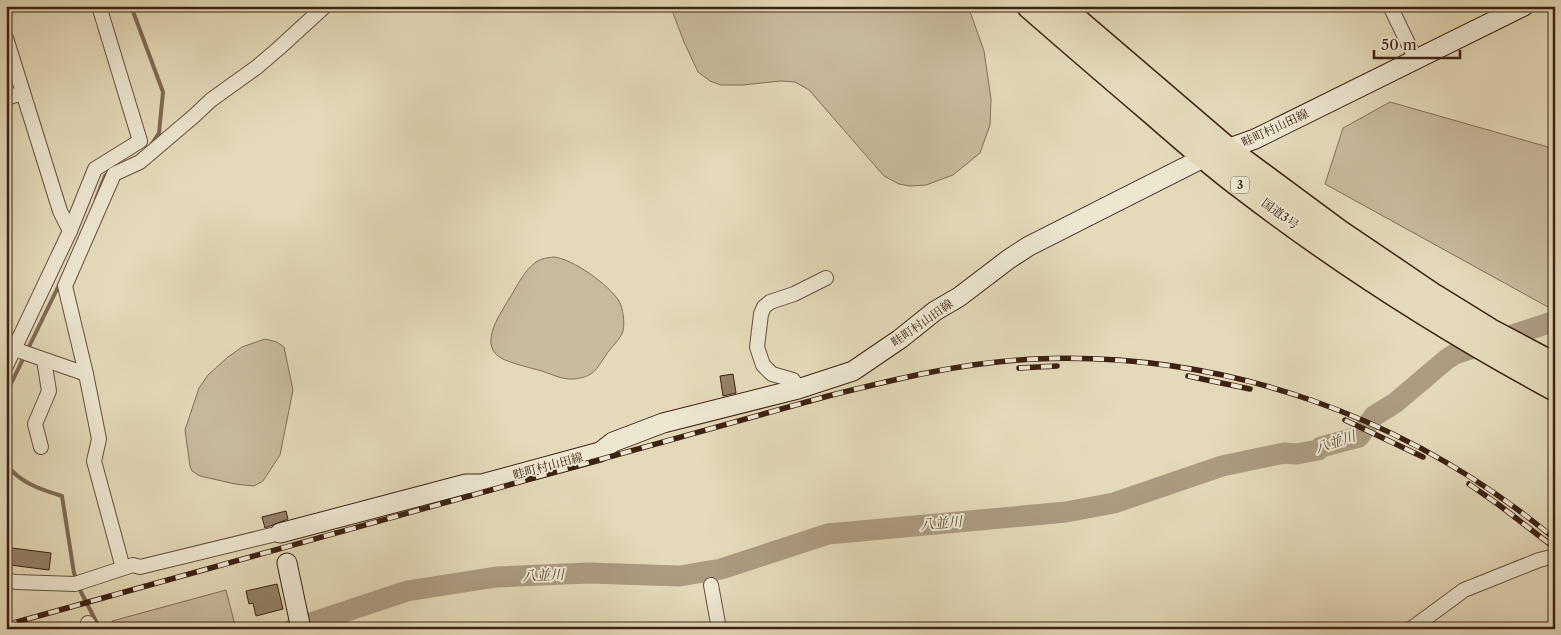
<svg xmlns="http://www.w3.org/2000/svg" width="1561" height="635" font-family="'Libre Caslon Text','Noto Serif JP',serif">
  <rect width="100%" height="100%" fill="#e4dab9"/>
  <filter id="stains"><feTurbulence type="fractalNoise" baseFrequency=".004" numOctaves="4"/><feColorMatrix values="0 0 0 0 .2 0 0 0 0 .09 0 0 0 0 .02 0 0 0 .5 -.17"/></filter>
  <radialGradient id="worn" r=".72"><stop offset=".6" stop-color="#630" stop-opacity="0"/><stop offset="1" stop-color="#630" stop-opacity=".3"/></radialGradient>
  <g fill="#c8bb9d" stroke="#836e58">
    <path d="M672 6H968L984 51 991 99 990 125 980 153 953 175 926 185 910 186 899 184 884 176 809 90 795 82 781 81 743 85H721L710 81 698 72 684 42 673 13Z"/>
    <path d="M1390 102 1555 149V297L1548 307 1325 184 1343 128Z"/>
    <path d="M554 257C573 259 609 285 619 301 623 308 625 323 623 331 621 339 610 348 606 355 596 370 593 377 574 379 561 380 550 373 538 370 527 367 515 364 505 360 476 348 499 316 509 299 517 286 524 271 536 262 542 258 547 258 554 257Z"/>
    <path d="M265 339 277 342 284 347 293 390 280 455 263 481 254 486 235 484 200 476 192 471 190 466 185 430 199 388 208 375 228 357 242 347Z"/>
    <path d="M226 590 236 629H114L112 621Z"/>
  </g>
  <g fill="none" stroke-linecap="round" stroke-linejoin="round">
    <g stroke="#806a54" stroke-width="4">
      <path d="M131 6 163 92 159 133 151 145"/>
      <path d="M96 199 105 176 109 172"/>
      <path d="M6 394 60 283"/>
      <path d="M6 464C20 483 40 489 62 496L74 573 81 592 100 629"/>
    </g>
    <path stroke="#ac9b80" stroke-width="21" d="M293 629 407 591 496 577 588 573 680 576 721 569 828 534 1066 512 1114 503 1222 466 1284 453 1296 454 1318 450 1321 447 1359 437 1374 416 1395 403 1447 359 1455 354 1555 321"/>
  </g>
  <g fill="#948169" stroke="#3e2112">
    <path d="M733 374 736 393 723 396 720 376Z"/>
    <path d="M286 511 288 519 265 528 262 517Z"/>
    <path d="M12 548 51 553 49 570 10 565Z"/>
    <path d="M277 584 283 609 256 616 253 603 249 604 246 591Z"/>
  </g>
  <g fill="none" stroke-linecap="round" stroke-linejoin="round">
    <g stroke="#684f3c" stroke-width="16">
      <g id="street">
        <path d="M1390 6 1416 60"/>
        <path d="M6 38 60 211 70 231"/>
        <path d="M6 98 23 93"/>
        <path d="M14 349 86 374"/>
        <path d="M6 366 70 231 95 169 140 141 99 6"/>
        <path d="M798 389 793 380 772 374 763 365 757 347 761 314 764 307 770 302 794 294 826 278"/>
        <path d="M41 447 35 424 49 391 44 360"/>
        <path d="M123 568 94 461 99 439 86 374 65 286 114 174 140 162 194 116 211 100 257 67 278 49 325 6"/>
        <path d="M6 580 16 582 75 584 133 565 140 567 280 533"/>
        <path d="M711 585 719 629"/>
        <path d="M88 623 91 629"/>
        <path d="M1411 629 1464 590 1539 560 1555 556"/>
      </g>
    </g>
    <g stroke="#3e2112" stroke-width="21">
      <g id="secondary">
        <path d="M280 533 466 484H482L600 452 613 442 663 423 798 389 853 371 900 339 935 311 959 297 1009 259 1029 246 1205 157 1255 139 1524 6"/>
        <path d="M287 563 301 629"/>
      </g>
    </g>
    <g stroke="#3e2112" stroke-width="28">
      <g id="highway">
        <path d="M1030 6C1071 42 1112 77 1153 112 1183 138 1212 164 1243 187 1342 263 1446 329 1555 388"/>
        <path d="M1059 6 1227 150 1338 232 1434 297 1489 331 1555 366"/>
      </g>
    </g>
    <use href="#street" stroke="#ede7d2" stroke-width="14"/>
    <use href="#secondary" stroke="#ede7d2" stroke-width="19"/>
    <use href="#highway" stroke="#e4dab9" stroke-width="25"/>
    <g stroke="#3e2112" stroke-width="5.5">
      <g id="rail">
        <path d="M1019 368 1057 366"/>
        <path d="M1188 376 1250 389"/>
        <path d="M1345 420 1423 457"/>
        <path d="M1469 484 1499 505 1555 548"/>
        <path d="M6 625 828 396C896 379 964 362 1035 359 1225 351 1409 417 1555 539"/>
      </g>
    </g>
    <use href="#rail" stroke="#ede7d2" stroke-width="4" stroke-dasharray="11" stroke-linecap="butt"/>
  </g>
  <g text-anchor="middle" stroke-width="4" stroke-linejoin="round" paint-order="stroke">
    <rect fill="#ede7d2" stroke="#725c4c" stroke-width="1" x="1231" y="176.5" width="18" height="17" rx="4"/>
    <g font-size="11" font-weight="bold" fill="#3e2112">
      <text x="1240" y="189">3</text>
    </g>
    <g font-size="12" fill="#3e2112" stroke="#ede7d2">
      <text transform="translate(1275 128) rotate(-25)" y="4">畦町村山田線</text>
      <text transform="translate(1280 214) rotate(36)" y="4">国道3号</text>
      <text transform="translate(922 323) rotate(-35)" y="4">畦町村山田線</text>
      <text transform="translate(548 466) rotate(-15)" y="4">畦町村山田線</text>
    </g>
    <g font-size="14" font-style="italic" fill="#5f4633" stroke="#ede7d2">
      <text transform="translate(1335 442) rotate(-19)" y="5">八並川</text>
      <text transform="translate(941 523) rotate(-5)" y="5">八並川</text>
      <text transform="translate(543 575) rotate(-2)" y="5">八並川</text>
    </g>
  </g>
  <rect width="1561" height="635" fill="none" stroke="#e4dab9" stroke-width="25"/>
  <rect x="8" y="8" width="1546" height="620" fill="none" stroke="#3e2112" stroke-width="2.5"/>
  <rect x="12" y="12" width="1536" height="610" fill="none" stroke="#3e2112"/>
  <path d="M1374 50v8h86v-8" fill="none" stroke="#3e2112" stroke-width="2.5"/>
  <text x="1381" y="50" font-size="15" fill="#3e2112" stroke="#ede7d2" stroke-width="4" paint-order="stroke">50 m</text>
  <rect width="100%" height="100%" filter="url(#stains)"/>
  <rect width="100%" height="100%" fill="url(#worn)"/>
</svg>
